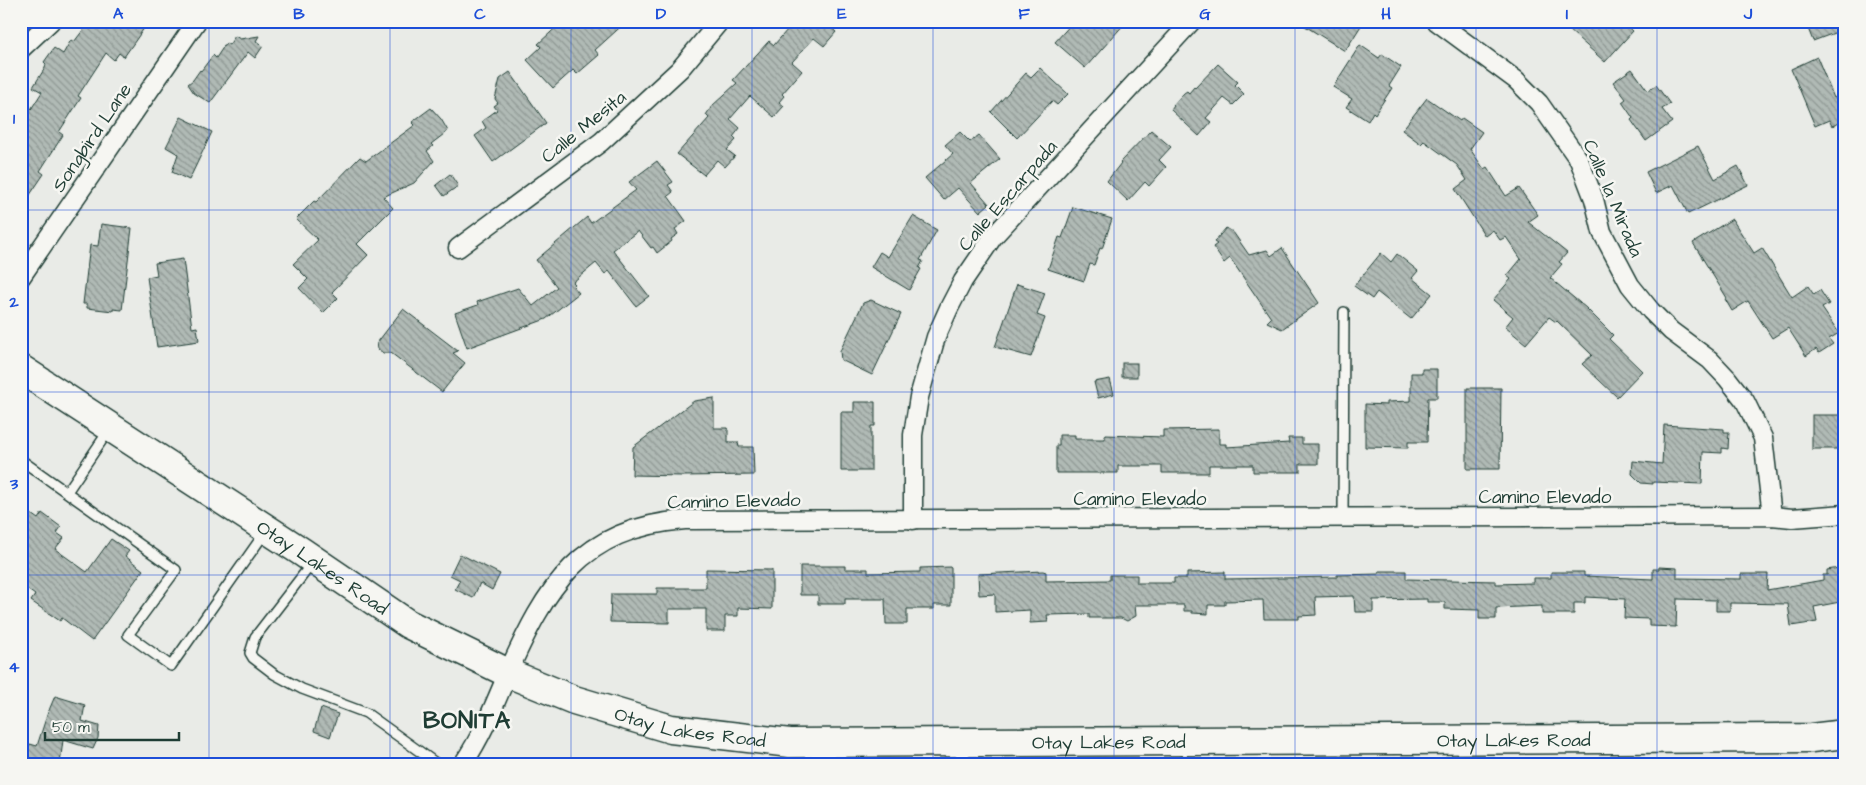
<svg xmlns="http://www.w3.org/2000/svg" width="1866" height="785" font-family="'Architects Daughter',sans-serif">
  <defs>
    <pattern id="building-back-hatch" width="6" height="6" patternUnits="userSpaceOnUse" patternTransform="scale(1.25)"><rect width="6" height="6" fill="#b0bab5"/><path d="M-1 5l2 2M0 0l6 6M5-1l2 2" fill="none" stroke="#8f9894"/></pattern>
  </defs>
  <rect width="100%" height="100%" fill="#e9ebe7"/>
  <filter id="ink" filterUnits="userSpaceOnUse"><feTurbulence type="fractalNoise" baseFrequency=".02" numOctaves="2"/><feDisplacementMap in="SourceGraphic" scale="10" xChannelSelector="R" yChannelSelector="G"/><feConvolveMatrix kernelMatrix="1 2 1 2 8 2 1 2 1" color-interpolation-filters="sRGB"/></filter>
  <g filter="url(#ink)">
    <g fill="url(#building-back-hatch)" stroke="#1f3d34">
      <path d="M90 21H149L124 57 119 53 114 60 106 53 78 96 81 98 59 132 63 135 40 171 44 174 21 208V125L42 92 33 87 45 68 46 64 44 62 54 48 63 54 71 40 74 42Z"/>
      <path d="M563 21H627L595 50 599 55 577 74 573 70 553 88 527 60 541 47 538 44Z"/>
      <path d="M795 21H824L836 32 824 46 814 38 792 62 802 71 782 94 784 96 779 102 784 106 774 117 750 96 730 119 740 128 733 137 736 140 727 150 735 156 725 167 717 160 704 175 677 154 709 118 706 115 712 106 737 83 733 80 769 41 774 45Z"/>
      <path d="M1074 21H1127L1085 68 1055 42Z"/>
      <path d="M1297 21H1364L1345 51Z"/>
      <path d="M1559 21H1622L1633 31 1605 62Z"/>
      <path d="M1805 21H1845V29L1813 41Z"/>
      <path d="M235 36 240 39 259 36 256 41 263 46 255 58 248 52 210 103 194 93 188 84 193 80 200 70 201 71 213 55 216 58 226 43 229 45Z"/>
      <path d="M1360 45 1379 58 1382 54 1401 67 1389 86 1392 88 1375 114 1373 112 1368 121 1346 107 1352 99 1333 87Z"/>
      <path d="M1817 57 1834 98 1845 94V121L1832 126 1829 120 1815 126 1791 69Z"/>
      <path d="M1218 64 1238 82 1235 85 1244 94 1233 105 1224 98 1206 118 1211 122 1199 136 1171 110 1174 106 1173 105 1184 93 1187 91 1189 93 1194 87 1195 88Z"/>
      <path d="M1040 68 1068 94 1057 105 1052 101 1017 138 991 112 1026 73 1031 77Z"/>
      <path d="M1632 69 1648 91 1656 85 1670 104 1662 109 1672 122 1646 141 1631 120 1633 118 1622 102 1626 99 1613 82Z"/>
      <path d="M510 72 546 123 493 162 475 136 486 128 482 121 497 110 494 106 498 103 495 99 500 79Z"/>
      <path d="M1427 98 1460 121 1462 118 1482 132 1470 149 1484 169 1487 167 1506 196 1519 188 1538 215 1528 222 1567 253 1559 262 1562 264 1550 278 1586 308 1613 335 1609 339 1642 371 1617 397 1582 364 1592 355 1557 321 1556 322 1549 317 1526 344 1505 327 1513 317 1493 300 1511 279 1507 276 1521 259 1506 237 1500 240 1493 230 1485 236 1455 189 1467 180 1457 165 1424 141 1421 144 1402 130Z"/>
      <path d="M431 108 441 119 448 131 431 144 433 146 427 151 434 161 414 183 383 197 393 208 357 244 368 255 332 292 338 298 323 313 299 288 308 279 293 264 318 240 296 219 314 201 316 202 360 157 366 161 415 125 412 122Z"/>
      <path d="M181 117 212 132 189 180 172 172 178 154 166 147Z"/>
      <path d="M1151 130 1171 147 1159 160 1166 167 1149 186 1145 182 1128 201 1107 181 1121 163 1120 162Z"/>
      <path d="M960 132 970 142 979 135 1000 159 971 183 989 204 980 212 958 188 944 200 925 178 953 154 945 145Z"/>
      <path d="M1698 146 1715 179 1738 166 1748 185 1688 214 1673 185 1656 193 1646 172Z"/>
      <path d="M657 161 673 182 668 185 673 192 668 196 686 221 675 229 678 234 671 239 672 241 657 253 653 247 651 248 638 231 613 250 649 296 636 306 609 271 605 274 596 263 573 282 575 284 573 286 579 293 546 319 467 348 455 313 478 305 477 302 518 288 533 306 557 287 536 260 587 217 591 223 636 190 629 182Z"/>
      <path d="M450 174 458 186 444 196 436 185Z"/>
      <path d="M1073 207 1112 219 1102 249 1100 248 1094 265 1090 264 1084 281 1048 269 1059 237 1062 238Z"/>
      <path d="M913 216 937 230 920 260 923 261 919 268 921 269 909 290 871 267 880 252 888 257Z"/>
      <path d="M1732 219 1754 253 1762 248 1792 297 1808 286 1814 295 1820 290 1829 304 1822 308 1839 333 1829 339 1833 344 1819 353 1816 349 1806 356 1788 328 1772 338 1748 301 1732 311 1725 299 1727 298 1693 243Z"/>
      <path d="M101 224 132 228 122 310 113 309V311L87 308V304H83L90 245 98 246Z"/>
      <path d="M1226 228 1233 232 1249 255 1267 250 1271 256 1282 248 1319 303 1282 329 1267 322 1271 318 1230 258 1224 263 1213 247 1217 244 1214 242Z"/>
      <path d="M1381 253 1391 262 1397 254 1418 271 1412 278 1432 294 1411 319 1377 292 1372 299 1354 286Z"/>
      <path d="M183 259 192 328 197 327 199 341 157 347 147 277 157 275 155 263Z"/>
      <path d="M1017 284 1045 293 1037 315 1045 318 1031 357 995 347Z"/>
      <path d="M871 300 901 314 872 375 841 360 840 351 863 303Z"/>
      <path d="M403 309 458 351 453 353 465 363 442 392 391 353H383L378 349 377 343Z"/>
      <rect x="1122" y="363" width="15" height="14"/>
      <path d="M1422 369H1437V398H1428L1427 442H1408V448L1365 447V404L1387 405V402L1411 401V373H1422Z"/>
      <path d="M1110 379 1114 394 1098 398 1094 382Z"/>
      <path d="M1467 388H1501L1500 469H1467Z"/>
      <path d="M714 398V428H728V442H738L739 447H753L754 475 682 476 632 475 633 447 694 401Z"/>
      <path d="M854 402H875V426H871V471H841V412H854Z"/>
      <rect x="1812" y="415" width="33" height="34"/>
      <path d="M1664 425 1724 429V432H1729L1728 449 1722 448V453L1703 452 1702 484 1653 482V484L1641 483 1632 474 1633 461 1662 464Z"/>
      <path d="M1219 429V444H1226V447L1289 443 1288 438H1302V444H1318V464H1300V472H1253V465H1209V473H1162V466H1118V473H1056V445H1059V435H1075V439H1105V435L1163 437V430Z"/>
      <path d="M42 513 61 527 57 533 64 538 55 549 87 572 111 539 129 551 125 556 143 570 92 641 62 618 60 621 31 601 35 595 21 585V528L31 514 38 519Z"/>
      <path d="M460 554 500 574 492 590 480 583 473 598 455 589 460 580 450 575Z"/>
      <path d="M800 566H845V569H868V573L920 572V568L951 567V605H934V609H907V624H886L885 599H845V604H818V595H800Z"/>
      <path d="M1659 567 1677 568V578L1741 579V574H1768L1767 590 1823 580V575H1827V570L1845 567V601L1814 607 1817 622 1791 626 1788 604 1730 603V611H1716V600L1677 599 1676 627 1649 626V619L1624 618 1625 599 1585 597V603H1574V614H1542V606L1496 608V619H1479V610L1445 609V602H1427V599L1373 600V612H1355L1354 596 1315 597 1316 615 1299 616V619H1264L1263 600 1225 601V605H1208V614L1192 613V611H1184V605H1135L1136 616 1127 621 1121 618H1089V614L1047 615 1048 622 1030 623V610L995 612V594L979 595 978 574 1043 571 1046 572V581L1110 580V575H1137V583H1174V578H1187V573L1225 572V579L1337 577V575L1379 574V571H1406V579L1496 581V584L1533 583V578H1551V572H1584V576L1653 579V569H1659Z"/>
      <path d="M706 569 772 570V609L738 608V616H725V631H706V609H669V623L610 622 611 594H657V588H706Z"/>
      <path d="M55 696 85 705 82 721 99 726 98 738 93 749 63 740 60 764H24L25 754 30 744 37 746 47 715Z"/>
      <path d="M321 708 338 714 330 737 314 731Z"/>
    </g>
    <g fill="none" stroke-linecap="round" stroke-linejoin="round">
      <g stroke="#1f3d34" stroke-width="12">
        <g id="service">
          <path d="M21 460 176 570 128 635 171 666 266 531"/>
          <path d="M67 492 109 430"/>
          <path d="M1343 518 1344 312"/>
          <path d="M313 562 255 637 250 653 253 658 274 674 302 689 366 713 437 764"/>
        </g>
      </g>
      <g stroke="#1f3d34" stroke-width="21">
        <g id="minor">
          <path d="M1436 21 1516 80 1539 103 1579 160 1594 199 1602 232 1630 285 1651 311 1671 331 1710 360 1727 378 1745 401 1763 438 1772 516"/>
          <path d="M21 49 51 21"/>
          <path d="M458 248 601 142 680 69 720 21"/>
          <path d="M21 277 197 21"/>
          <path d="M913 520V435L919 397 936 337 949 308 963 281 993 237 1192 21"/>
          <path d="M463 764C482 736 494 706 507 675 546 587 580 528 685 520L1772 516 1792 518 1845 514"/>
        </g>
      </g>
      <g stroke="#1f3d34" stroke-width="31">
        <g id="primary">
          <path id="s1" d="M21 369 302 552 408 624 508 673 574 700 671 729 790 743 1811 738 1845 734"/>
        </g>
      </g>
      <use href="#service" stroke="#f6f6f2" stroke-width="9"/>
      <use href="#minor" stroke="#f6f6f2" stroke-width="18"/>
      <use href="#primary" stroke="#f6f6f2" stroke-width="28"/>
    </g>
  </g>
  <path fill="none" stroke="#1d4ed8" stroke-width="1" stroke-opacity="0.55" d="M209 21V764M390 21V764M571 21V764M752 21V764M933 21V764M1114 21V764M1295 21V764M1476 21V764M1657 21V764M21 210H1845M21 392H1845M21 575H1845"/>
  <g text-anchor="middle" stroke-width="5" stroke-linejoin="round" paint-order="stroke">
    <g font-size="19" fill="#1f3d34" stroke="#f6f6f2">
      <text transform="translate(583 126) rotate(-39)" y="7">Calle Mesita</text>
      <text transform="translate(91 137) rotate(-56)" y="7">Songbird Lane</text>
      <text transform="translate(1007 195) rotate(-49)" y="7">Calle Escarpada</text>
      <text transform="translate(1614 198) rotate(67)" y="7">Calle la Mirada</text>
      <text x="1545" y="503">Camino Elevado</text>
      <text x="1140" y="505">Camino Elevado</text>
      <text transform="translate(734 500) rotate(-1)" y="7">Camino Elevado</text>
      <text dy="7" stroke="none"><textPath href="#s1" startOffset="361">Otay Lakes Road</textPath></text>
      <text dy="7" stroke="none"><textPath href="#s1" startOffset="766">Otay Lakes Road</textPath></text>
      <text dy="7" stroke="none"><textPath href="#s1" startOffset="1591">Otay Lakes Road</textPath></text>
      <text dy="7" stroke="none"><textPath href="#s1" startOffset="1186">Otay Lakes Road</textPath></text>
    </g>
    <g font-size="24" font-weight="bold" letter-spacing="1" fill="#1f3d34" stroke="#f6f6f2">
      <text x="467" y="728">BONITA</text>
    </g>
  </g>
  <rect width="1866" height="785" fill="none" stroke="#f6f6f2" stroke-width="55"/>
  <path d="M45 732v8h134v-8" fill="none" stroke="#1f3d34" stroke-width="2.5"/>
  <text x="52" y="732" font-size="15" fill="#1f3d34" stroke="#f6f6f2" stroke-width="4" paint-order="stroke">50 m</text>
  <rect x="28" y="28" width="1810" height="730" fill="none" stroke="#1d4ed8" stroke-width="2"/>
  <g font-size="16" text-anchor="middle" font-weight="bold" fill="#1d4ed8">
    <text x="118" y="19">A</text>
    <text x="299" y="19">B</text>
    <text x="480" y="19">C</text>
    <text x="661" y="19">D</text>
    <text x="842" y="19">E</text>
    <text x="1024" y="19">F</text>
    <text x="1205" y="19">G</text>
    <text x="1386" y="19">H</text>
    <text x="1567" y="19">I</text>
    <text x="1748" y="19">J</text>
    <text x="14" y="124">1</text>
    <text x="14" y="307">2</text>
    <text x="14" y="489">3</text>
    <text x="14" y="672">4</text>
  </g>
</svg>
